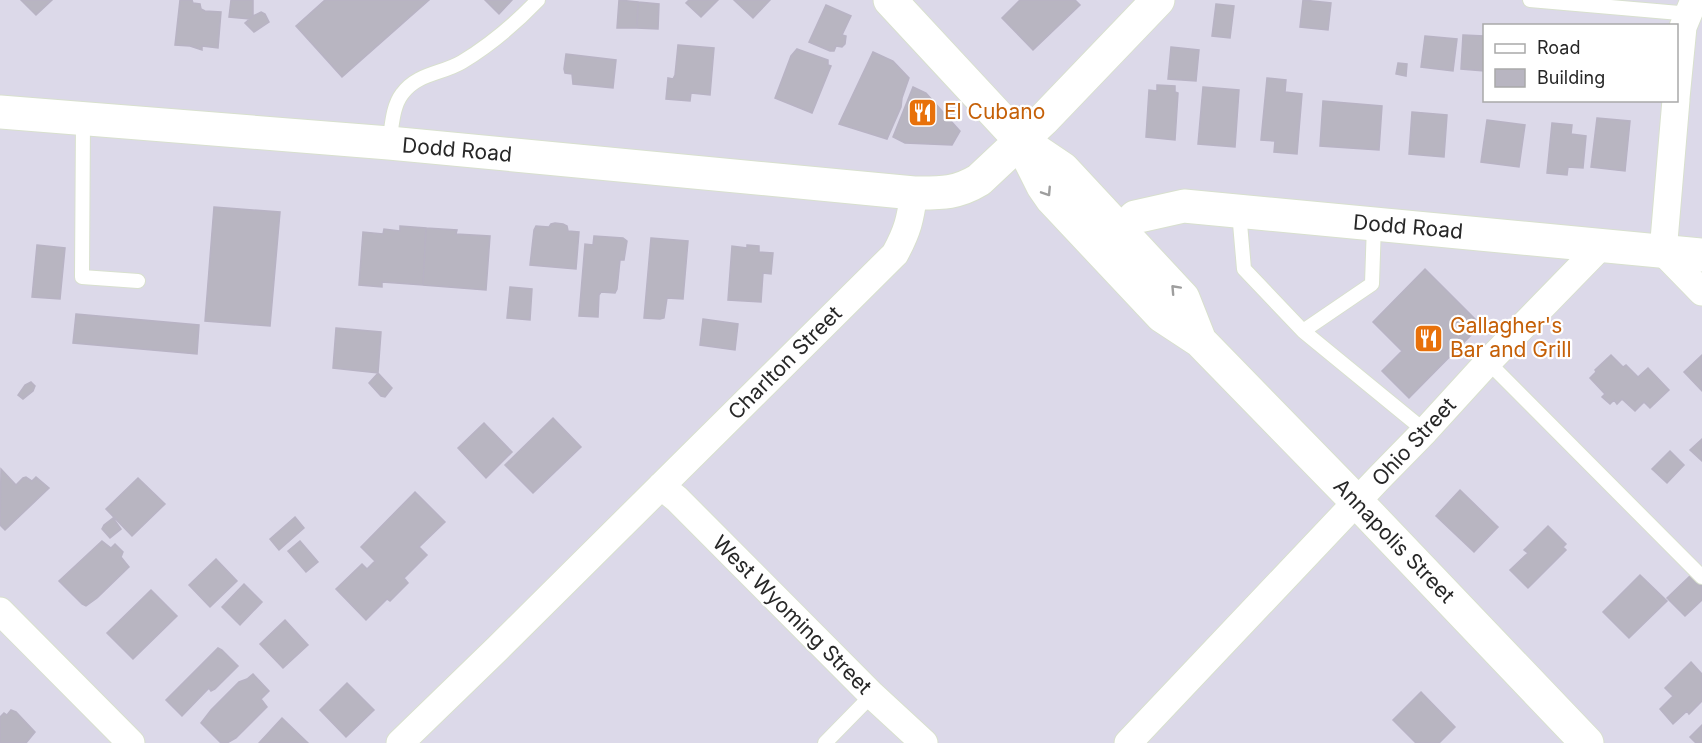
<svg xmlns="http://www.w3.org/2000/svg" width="1702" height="743" font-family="Inter,sans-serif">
	<rect width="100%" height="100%" fill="#dcd9e9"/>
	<path fill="#b8b5c1" stroke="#b8b3c4" stroke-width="1.5" d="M 21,0 L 52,0 L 36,15 Z
		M 180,0 L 192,0 L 193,3 L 200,4 L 201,9 L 205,11 L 221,12 L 218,48 L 202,46 L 202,50 L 190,46 L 175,45 Z
		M 231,0 L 253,0 L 253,16 L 250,19 L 229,17 Z
		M 325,0 L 429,0 L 342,77 L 296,26 Z
		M 485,0 L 512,0 L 499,14 Z
		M 619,0 L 638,2 L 637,28 L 617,28 Z
		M 689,0 L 718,0 L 701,17 L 686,3 Z
		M 734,0 L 770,0 L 753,18 Z
		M 1020,0 L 1075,0 L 1080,5 L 1033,50 L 1002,18 Z
		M 1303,0 L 1331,3 L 1328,30 L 1300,27 Z
		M 638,2 L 659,4 L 658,29 L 637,28 Z
		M 1216,4 L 1234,6 L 1230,38 L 1212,36 Z
		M 826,5 L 851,16 L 842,35 L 846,36 L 845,44 L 842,47 L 836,46 L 834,51 L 830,51 L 809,42 Z
		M 261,12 L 265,14 L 269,22 L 254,32 L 245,23 L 253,16 Z
		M 1463,35 L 1484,36 L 1484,71 L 1461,69 Z
		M 1425,36 L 1457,39 L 1453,71 L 1421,67 Z
		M 678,45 L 714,48 L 710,95 L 691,93 L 690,101 L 666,99 L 668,78 L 673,79 L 675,75 Z
		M 1171,47 L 1199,50 L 1196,81 L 1168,79 Z
		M 797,49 L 828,60 L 828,65 L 831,66 L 812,113 L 775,98 L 791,56 Z
		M 873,52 L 893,61 L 909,78 L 902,98 L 901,107 L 887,139 L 839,124 Z
		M 566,54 L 616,60 L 613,88 L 573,84 L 572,74 L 565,73 L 564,69 Z
		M 1398,63 L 1407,64 L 1406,76 L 1396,74 Z
		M 1267,78 L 1286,80 L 1285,92 L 1302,94 L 1297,154 L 1274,152 L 1275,141 L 1261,140 Z
		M 1157,85 L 1175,86 L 1175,92 L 1178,93 L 1175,140 L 1146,137 L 1149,90 L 1157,91 Z
		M 913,87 L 926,93 L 960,131 L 952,145 L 905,143 L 893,137 Z
		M 1203,87 L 1239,90 L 1235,147 L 1198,144 Z
		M 1323,101 L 1382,106 L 1379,150 L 1320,146 Z
		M 1412,112 L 1447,115 L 1444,157 L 1409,154 Z
		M 1597,118 L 1630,121 L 1625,171 L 1591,167 Z
		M 1487,120 L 1525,125 L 1519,167 L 1481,162 Z
		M 1552,123 L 1572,125 L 1571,134 L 1586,136 L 1583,168 L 1568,167 L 1567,175 L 1547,173 Z
		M 214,207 L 280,212 L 270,326 L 205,321 Z
		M 555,223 L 563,224 L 567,226 L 568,231 L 579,232 L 576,269 L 530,265 L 534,230 L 536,226 L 549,227 L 551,224 Z
		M 400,226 L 426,228 L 423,285 L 382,282 L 382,287 L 359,285 L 363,232 L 383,234 L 384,229 L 400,231 Z
		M 426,228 L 457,230 L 456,234 L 490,236 L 486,290 L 423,285 Z
		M 594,236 L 623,238 L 627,241 L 624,260 L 620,260 L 617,289 L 615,293 L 601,292 L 599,295 L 598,317 L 579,316 L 585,244 L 593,245 Z
		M 651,238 L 688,241 L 683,299 L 667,298 L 664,318 L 660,319 L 644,318 Z
		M 37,245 L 65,248 L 60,299 L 32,297 Z
		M 747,245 L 759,246 L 759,252 L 773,253 L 771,274 L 763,273 L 761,302 L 728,300 L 732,246 L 747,248 Z
		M 1425,269 L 1481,325 L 1409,398 L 1382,371 L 1402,351 L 1373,322 Z
		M 510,287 L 532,289 L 530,320 L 507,318 Z
		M 76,314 L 199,325 L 197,354 L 73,343 Z
		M 703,319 L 738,324 L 735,350 L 700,345 Z
		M 336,328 L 381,332 L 378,373 L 333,368 Z
		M 1611,355 L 1623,367 L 1626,365 L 1638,377 L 1648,368 L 1669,390 L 1650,408 L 1644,402 L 1635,411 L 1622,399 L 1617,404 L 1614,400 L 1610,404 L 1602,397 L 1605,394 L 1590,378 L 1596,372 L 1595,370 Z
		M 1702,355 L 1702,391 L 1684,372 Z
		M 378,373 L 392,388 L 385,397 L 381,396 L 369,383 Z
		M 31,382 L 35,386 L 33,391 L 23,399 L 18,395 L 25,385 Z
		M 553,418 L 581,447 L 533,493 L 505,465 Z
		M 484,423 L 512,452 L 486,478 L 458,448 Z
		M 1702,439 L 1702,461 L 1690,450 Z
		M 1670,451 L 1684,465 L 1667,483 L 1652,469 Z
		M 1,469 L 16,485 L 23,478 L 26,477 L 32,481 L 36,477 L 49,488 L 5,530 L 0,525 Z
		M 138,478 L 165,504 L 132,536 L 106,509 Z
		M 1460,490 L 1498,527 L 1474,552 L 1436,516 Z
		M 415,492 L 445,522 L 419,547 L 427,555 L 404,578 L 408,583 L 390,601 L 387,599 L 366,620 L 336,589 L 362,564 L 367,569 L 375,561 L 361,547 Z
		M 295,517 L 304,528 L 279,550 L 270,539 Z
		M 113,518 L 121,529 L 110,538 L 102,529 L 104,525 Z
		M 1548,526 L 1566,544 L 1563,547 L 1566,550 L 1528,588 L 1510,570 L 1528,553 L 1524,550 Z
		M 102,541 L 111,548 L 115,544 L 123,552 L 121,557 L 129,567 L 97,598 L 86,606 L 82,604 L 59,581 Z
		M 300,541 L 318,562 L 306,572 L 288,551 Z
		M 216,559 L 237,581 L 210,607 L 189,585 Z
		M 1640,575 L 1667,601 L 1629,638 L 1603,612 Z
		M 1691,575 L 1702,586 L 1702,600 L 1685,616 L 1667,598 Z
		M 244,584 L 262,602 L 240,625 L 222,607 Z
		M 151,590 L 177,616 L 133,659 L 107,633 Z
		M 285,620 L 308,645 L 283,668 L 260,644 Z
		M 218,648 L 222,650 L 238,666 L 215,689 L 211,691 L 209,688 L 182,716 L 166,700 Z
		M 1691,662 L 1702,674 L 1702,701 L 1689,714 L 1687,711 L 1673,724 L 1660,709 L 1673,696 L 1665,688 Z
		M 253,674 L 269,691 L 261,699 L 267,707 L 236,738 L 227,743 L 221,743 L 201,723 L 211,710 L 239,682 L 247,679 Z
		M 347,683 L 374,710 L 346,737 L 320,710 Z
		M 1421,692 L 1455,727 L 1439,743 L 1416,743 L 1393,720 Z
		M 11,710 L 16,712 L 35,732 L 26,743 L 0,743 L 0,717 L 4,713 L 7,715 Z
		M 282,718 L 308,743 L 259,743 Z
		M 1702,725 L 1702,743 L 1696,743 L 1690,737 Z"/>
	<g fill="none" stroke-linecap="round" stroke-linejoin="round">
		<defs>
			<path id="service" d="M 1530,0 L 1691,14
				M 83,119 L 82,277 L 138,281
				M 389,143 C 392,128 392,107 402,94 C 417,73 442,74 462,62 C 490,45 515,24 538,0
				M 1239,212 L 1244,269 L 1303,331 L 1425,431
				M 1303,331 L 1372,284 L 1374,224
				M 1488,362 L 1702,577
				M 825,743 L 872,695"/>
			<path id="minor" d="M 1676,98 L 1683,27 L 1694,0
				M 1676,100 L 1663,252 L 1702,292
				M 661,486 L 677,499 L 872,695 L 924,743
				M 0,611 L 131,743
				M 400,743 L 498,648 L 895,254 C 908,230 910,220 914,193
				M 1128,743 L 1379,478 L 1425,431 L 1488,362 L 1602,245"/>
			<path id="tertiary" d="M 890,0 L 1020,140 L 1063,169 L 1183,298 L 1200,341
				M 0,112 L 389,143 L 914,193 C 940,193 956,194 979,180 L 1043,120 L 1158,0
				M 1020,140 L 1043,186 L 1052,199 L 1162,316 L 1200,341 L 1357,502 L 1587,743
				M 1122,232 L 1135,217 L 1184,206 L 1702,255"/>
		</defs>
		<use href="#service" stroke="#d8e0ce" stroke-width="16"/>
		<use href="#minor" stroke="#d8e0ce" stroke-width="29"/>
		<use href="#tertiary" stroke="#d8e0ce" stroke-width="35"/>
		<use href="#service" stroke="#fff" stroke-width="14"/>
		<use href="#minor" stroke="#fff" stroke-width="27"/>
		<use href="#tertiary" stroke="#fff" stroke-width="33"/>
	</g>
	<defs><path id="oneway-chevron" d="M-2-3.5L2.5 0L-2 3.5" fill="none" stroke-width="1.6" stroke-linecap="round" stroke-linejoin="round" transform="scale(1.5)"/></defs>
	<g stroke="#9e9e9e">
		<use href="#oneway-chevron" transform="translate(1047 192) rotate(57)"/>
		<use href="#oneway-chevron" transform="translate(1175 289) rotate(-133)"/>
	</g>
	<defs>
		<symbol id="restaurant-square" viewBox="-11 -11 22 22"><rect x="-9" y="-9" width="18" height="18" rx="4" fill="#e8710a" stroke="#fff"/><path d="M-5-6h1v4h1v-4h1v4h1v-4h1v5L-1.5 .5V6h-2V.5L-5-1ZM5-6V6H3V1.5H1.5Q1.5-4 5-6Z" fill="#fff"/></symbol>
	</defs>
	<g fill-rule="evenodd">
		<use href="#restaurant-square" x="906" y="96" width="33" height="33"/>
		<use href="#restaurant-square" x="1412" y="322" width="33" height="33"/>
	</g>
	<g text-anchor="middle" stroke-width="4.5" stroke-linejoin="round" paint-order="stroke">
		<g font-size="21" fill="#c56008" stroke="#fff" text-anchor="start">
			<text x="944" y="119">El Cubano</text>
			<text x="1450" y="333">Gallagher's<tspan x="1450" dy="24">Bar and Grill</tspan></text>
		</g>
		<g font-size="21" fill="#272727" stroke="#fff">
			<text transform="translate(457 150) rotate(5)" y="7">Dodd Road</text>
			<text transform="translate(1408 227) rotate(5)" y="7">Dodd Road</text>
			<text transform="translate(785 363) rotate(-45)" y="7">Charlton Street</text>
			<text transform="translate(1414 442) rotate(-47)" y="7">Ohio Street</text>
			<text transform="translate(1394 541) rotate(46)" y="7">Annapolis Street</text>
			<text transform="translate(792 615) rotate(45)" y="7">West Wyoming Street</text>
		</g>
	</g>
	<rect x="1483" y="24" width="195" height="78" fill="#ffffff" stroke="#a9a9a9" stroke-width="1.5"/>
	<rect x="1495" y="44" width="30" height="9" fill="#ffffff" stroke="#a9a9a9" stroke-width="1.5"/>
	<text x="1537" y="54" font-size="18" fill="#272727">Road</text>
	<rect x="1495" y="69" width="30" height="18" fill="#b8b5c1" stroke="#a9a9a9" stroke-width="1.5"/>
	<text x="1537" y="84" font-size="18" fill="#272727">Building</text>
</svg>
